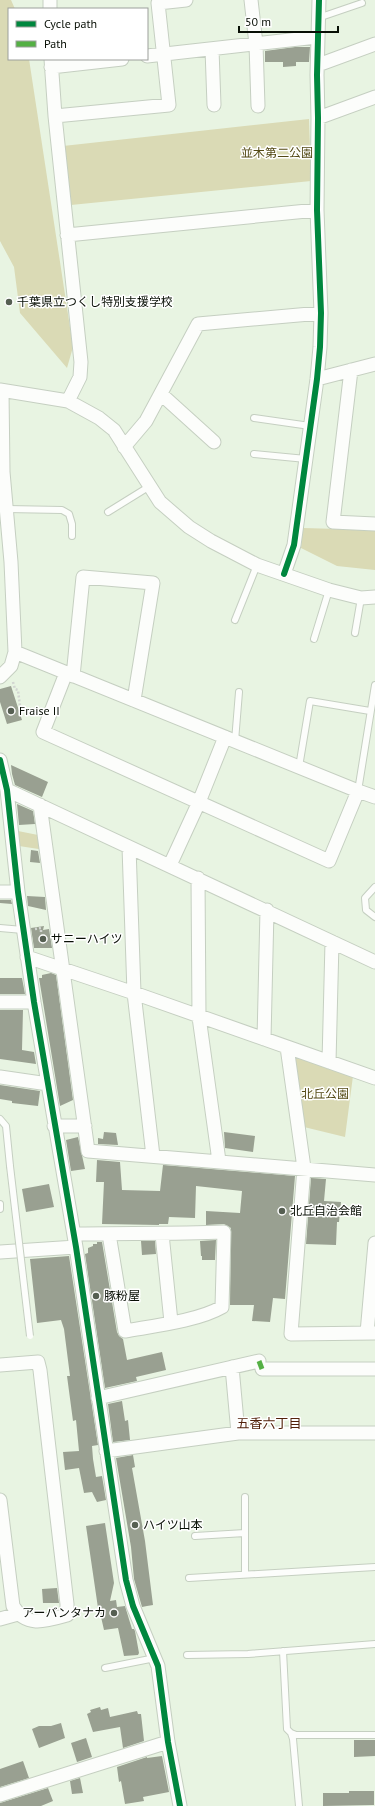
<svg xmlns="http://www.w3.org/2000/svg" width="375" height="1806" font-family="'PT Sans','Noto Sans JP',sans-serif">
	<rect width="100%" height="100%" fill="#e8f4e2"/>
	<path fill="#dadab5" d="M 0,0 L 11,0 L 15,9 L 9,9 L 9,59 L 29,59 L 73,347 L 67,368 L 20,313 L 14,267 L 0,241 Z
		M 309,119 L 311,181 L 71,205 L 63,146 Z
		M 303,528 L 375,530 L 375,570 L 337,566 L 301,548 Z
		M 18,831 L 43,836 L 45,850 L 19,846 Z
		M 294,1055 L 353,1076 L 345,1137 L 304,1127 Z"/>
	<path fill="#99a091" d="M 295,47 L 310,47 L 309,62 L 296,62 L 296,66 L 283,67 L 283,62 L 265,62 L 265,51 Z
		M 11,686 L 22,720 L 7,724 L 0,702 L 0,689 Z
		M 11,765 L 48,782 L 42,797 L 15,785 L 12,774 Z
		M 17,804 L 33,811 L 35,824 L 19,825 Z
		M 31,850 L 38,851 L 40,863 L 30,862 Z
		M 27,896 L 45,897 L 46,910 L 28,906 Z
		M 0,900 L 11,900 L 12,904 L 0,903 Z
		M 44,926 L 43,930 L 49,929 L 52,948 L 34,948 L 31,928 Z
		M 51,973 L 56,975 L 73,1100 L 60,1106 L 39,978 L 42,978 L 42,975 Z
		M 0,978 L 22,978 L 25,994 L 0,994 Z
		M 0,1010 L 23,1010 L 22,1050 L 34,1052 L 36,1064 L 0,1059 Z
		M 0,1085 L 40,1091 L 38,1106 L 12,1103 L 12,1101 L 0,1099 Z
		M 104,1132 L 116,1133 L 118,1145 L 98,1144 L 98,1138 L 103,1139 Z
		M 224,1132 L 255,1136 L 253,1152 L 225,1148 Z
		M 78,1137 L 85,1169 L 71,1171 L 66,1140 Z
		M 97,1160 L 120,1162 L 122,1190 L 160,1191 L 163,1165 L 295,1176 L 285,1299 L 273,1298 L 270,1322 L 252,1321 L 254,1305 L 230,1305 L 231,1228 L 224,1224 L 206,1225 L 206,1211 L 240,1213 L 242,1191 L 196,1186 L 195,1218 L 169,1217 L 168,1224 L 159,1224 L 159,1225 L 102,1224 L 104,1182 L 96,1182 Z
		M 311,1178 L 326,1179 L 324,1201 L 341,1202 L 339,1222 L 337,1222 L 336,1245 L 306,1244 Z
		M 49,1184 L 54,1207 L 26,1212 L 22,1189 Z
		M 216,1240 L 215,1260 L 202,1260 L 202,1256 L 201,1256 L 200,1241 Z
		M 141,1241 L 155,1241 L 156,1254 L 142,1255 Z
		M 97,1242 L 102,1242 L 117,1332 L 119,1336 L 123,1339 L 127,1360 L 162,1352 L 166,1370 L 136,1377 L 137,1381 L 105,1388 L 85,1254 L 88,1253 L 88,1248 L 93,1246 L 93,1244 L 97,1244 Z
		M 69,1256 L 98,1445 L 92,1446 L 93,1459 L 96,1477 L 102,1476 L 106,1500 L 97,1502 L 92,1492 L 84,1493 L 79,1468 L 65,1470 L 63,1452 L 79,1451 L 76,1420 L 73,1421 L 67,1376 L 70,1376 L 64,1329 L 61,1320 L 37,1323 L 30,1259 Z
		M 122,1401 L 125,1421 L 128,1420 L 130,1440 L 113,1442 L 108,1404 Z
		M 133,1455 L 135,1467 L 132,1468 L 145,1541 L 153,1605 L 147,1606 L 142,1607 L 134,1579 L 131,1547 L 116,1458 Z
		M 105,1523 L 114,1583 L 110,1601 L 116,1600 L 117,1607 L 125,1606 L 132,1629 L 134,1629 L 135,1631 L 139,1653 L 138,1655 L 124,1656 L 118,1628 L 104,1630 L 99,1608 L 98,1608 L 86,1526 Z
		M 57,1588 L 59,1603 L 43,1603 L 42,1589 Z
		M 100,1707 L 101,1710 L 108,1708 L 110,1717 L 137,1711 L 138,1714 L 141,1714 L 144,1741 L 123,1748 L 120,1727 L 93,1732 L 87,1714 L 91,1712 L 90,1710 Z
		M 61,1723 L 65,1738 L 39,1748 L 32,1729 L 39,1726 L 51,1726 Z
		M 86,1738 L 92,1757 L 77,1762 L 71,1743 Z
		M 354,1740 L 375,1740 L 375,1756 L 354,1757 Z
		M 162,1756 L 169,1792 L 143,1797 L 144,1801 L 125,1804 L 121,1781 L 119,1782 L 117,1767 L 147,1757 L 147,1758 Z
		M 23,1761 L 29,1778 L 0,1787 L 0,1769 Z
		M 80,1778 L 83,1793 L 72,1794 L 70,1781 Z
		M 48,1788 L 53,1801 L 41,1806 L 0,1806 L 0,1803 Z
		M 349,1791 L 374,1791 L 374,1805 L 323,1806 L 323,1793 L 349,1793 Z"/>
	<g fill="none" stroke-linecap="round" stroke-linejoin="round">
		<defs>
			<path id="lane" d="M 318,18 L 362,3
				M 254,418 L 310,426
				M 254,454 L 306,459
				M 7,509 L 62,510 L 69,514 L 72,524 L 72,536
				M 108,512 L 150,486
				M 235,620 L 257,565
				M 355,633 L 361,598
				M 314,639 L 329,590
				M 235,741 L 239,692
				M 299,767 L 310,701 L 370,711
				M 358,791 L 375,685
				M 375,887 L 365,898 L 366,910 L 375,917
				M 0,928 L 23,930
				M 0,1119 L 6,1126 L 10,1166
				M 0,1204 L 0,1209
				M 195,1536 L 245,1533
				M 245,1574 L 245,1497
				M 189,1578 L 375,1567
				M 283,1651 L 287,1729 L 291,1733 L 293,1739 L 299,1806
				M 187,1655 L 248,1654 L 375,1644
				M 105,1668 L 155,1658
				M 291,1733 L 296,1735 L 375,1735"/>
			<path id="street" d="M 50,0 L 50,9
				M 251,0 L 256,44 L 258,106
				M 212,49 L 214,105
				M 147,56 L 317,37
				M 51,59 L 55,116 L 81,362 L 80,377 L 68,401
				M 318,65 L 375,44
				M 51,67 L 122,59
				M 55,116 L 169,105 L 158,3 L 186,0
				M 318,118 L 375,97
				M 67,235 L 317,210
				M 351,370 L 333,522 L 375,524
				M 317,379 L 375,364
				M 0,390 L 68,401 L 99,418 L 114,430 L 160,502 L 189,527 L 211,541 L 257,565 L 329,590 L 361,598 L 375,597
				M 161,394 L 214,442
				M 124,447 L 146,421 L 198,324 L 321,313
				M 284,574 L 294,545 L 317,379 L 320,347 L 321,313 L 317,210 L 318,118 L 317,75 L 319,0
				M 15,652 L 358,791 L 375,797
				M 66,673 L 43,732 L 329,861 L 358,791
				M 73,676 L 83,577 L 153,583 L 134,700
				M 0,677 L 11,666 L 15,652 L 11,562 L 3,472 L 2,391
				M 0,760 L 7,790 L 18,892 L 34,1002 L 76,1247 L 126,1580 L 133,1606 L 158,1666 L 168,1742 L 180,1806
				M 7,790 L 375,962
				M 40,805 L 88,1151 L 375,1175
				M 129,847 L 134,993 L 153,1156
				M 170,865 L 199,802 L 225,737
				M 198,878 L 199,1017 L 219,1161
				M 0,892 L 18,892
				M 27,957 L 134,993 L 375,1078
				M 0,1002 L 34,1002
				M 264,1039 L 267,910
				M 287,1047 L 304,1168 L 291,1334 L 375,1333
				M 329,1062 L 332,942
				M 0,1077 L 48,1084
				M 54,1126 L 85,1126
				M 74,1234 C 124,1233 174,1234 224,1232 L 222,1307 C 198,1321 153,1326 125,1331 L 109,1234
				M 162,1234 L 171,1322
				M 0,1252 L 76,1247
				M 367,1333 L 375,1243
				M 0,1365 L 38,1362 L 40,1370 L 67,1604 L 67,1615 C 46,1621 26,1628 13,1606 L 0,1500
				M 232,1367 L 238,1433
				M 262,1369 L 375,1369
				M 98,1398 L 259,1361
				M 106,1451 L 238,1433 L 375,1433
				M 0,1619 L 18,1614
				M 0,1795 L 168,1742"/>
		</defs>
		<use href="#lane" stroke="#c5cfc1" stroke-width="8"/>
		<use href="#street" stroke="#c5cfc1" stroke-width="15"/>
		<path stroke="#d2d5d1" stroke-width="2.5" stroke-dasharray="2 2" stroke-linecap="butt" d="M 13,682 L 15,689 L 18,690 L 21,715
			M 35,929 L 41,928 L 41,932"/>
		<use href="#lane" stroke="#fcfdfb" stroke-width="6"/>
		<use href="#street" stroke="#fcfdfb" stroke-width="13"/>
		<defs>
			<path id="lane-bridge" d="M 10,1166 L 30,1336"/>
		</defs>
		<use href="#lane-bridge" stroke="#c5cfc1" stroke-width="8" stroke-linecap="butt"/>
		<use href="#lane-bridge" stroke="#fcfdfb" stroke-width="6"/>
		<path stroke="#54b044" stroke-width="5" stroke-dasharray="10 5" stroke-linecap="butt" d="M 259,1361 L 262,1369"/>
		<defs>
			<path id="cycleway" d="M 284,574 L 294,545 L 317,379 L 320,347 L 321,313 L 317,210 L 318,118 L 317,75 L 319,0
				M 0,760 L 7,790 L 18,892 L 34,1002 L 76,1247 L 126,1580 L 133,1606 L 158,1666 L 168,1742 L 180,1806"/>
		</defs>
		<use href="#cycleway" stroke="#fff" stroke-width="8"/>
		<use href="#cycleway" stroke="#00873e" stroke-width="6"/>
	</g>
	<g fill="#565f52" stroke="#fff" stroke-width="1.5">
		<circle cx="9" cy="302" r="4"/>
		<circle cx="11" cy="711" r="4"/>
		<circle cx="43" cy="939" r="4"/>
		<circle cx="282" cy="1211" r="4"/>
		<circle cx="96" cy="1296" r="4"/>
		<circle cx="135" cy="1525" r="4"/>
		<circle cx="114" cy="1613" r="4"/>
	</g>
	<g text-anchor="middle" stroke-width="3" stroke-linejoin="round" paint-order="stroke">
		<g font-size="12" fill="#534914" stroke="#fff">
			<text x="277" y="157">並木第二公園</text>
			<text x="325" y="1098">北丘公園</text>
		</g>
		<g font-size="12" fill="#080f05" stroke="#fff" text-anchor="start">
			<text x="17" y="306">千葉県立つくし特別支援学校</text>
			<text x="19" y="715">Fraise II</text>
			<text x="51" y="943">サニーハイツ</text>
			<text x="290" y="1215">北丘自治会館</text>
			<text x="104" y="1300">豚粉屋</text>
			<text x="143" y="1529">ハイツ山本</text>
			<text x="106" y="1617" text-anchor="end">アーバンタナカ</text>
		</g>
		<g font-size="13" fill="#52210a" stroke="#fff">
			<text x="269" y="1428">五香六丁目</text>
		</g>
	</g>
	<rect x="8" y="8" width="140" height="52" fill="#ffffff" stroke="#9c9f9b"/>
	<rect x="16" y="21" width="20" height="6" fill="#00873e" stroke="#9c9f9b"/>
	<text x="44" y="28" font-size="12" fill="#080f05">Cycle path</text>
	<rect x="16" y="41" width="20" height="6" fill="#54b044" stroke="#9c9f9b"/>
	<text x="44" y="48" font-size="12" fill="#080f05">Path</text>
	<path d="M239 26v6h99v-6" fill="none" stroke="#080f05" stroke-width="2"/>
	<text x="245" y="26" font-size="12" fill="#080f05" stroke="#ffffff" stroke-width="3" paint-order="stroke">50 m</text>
</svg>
